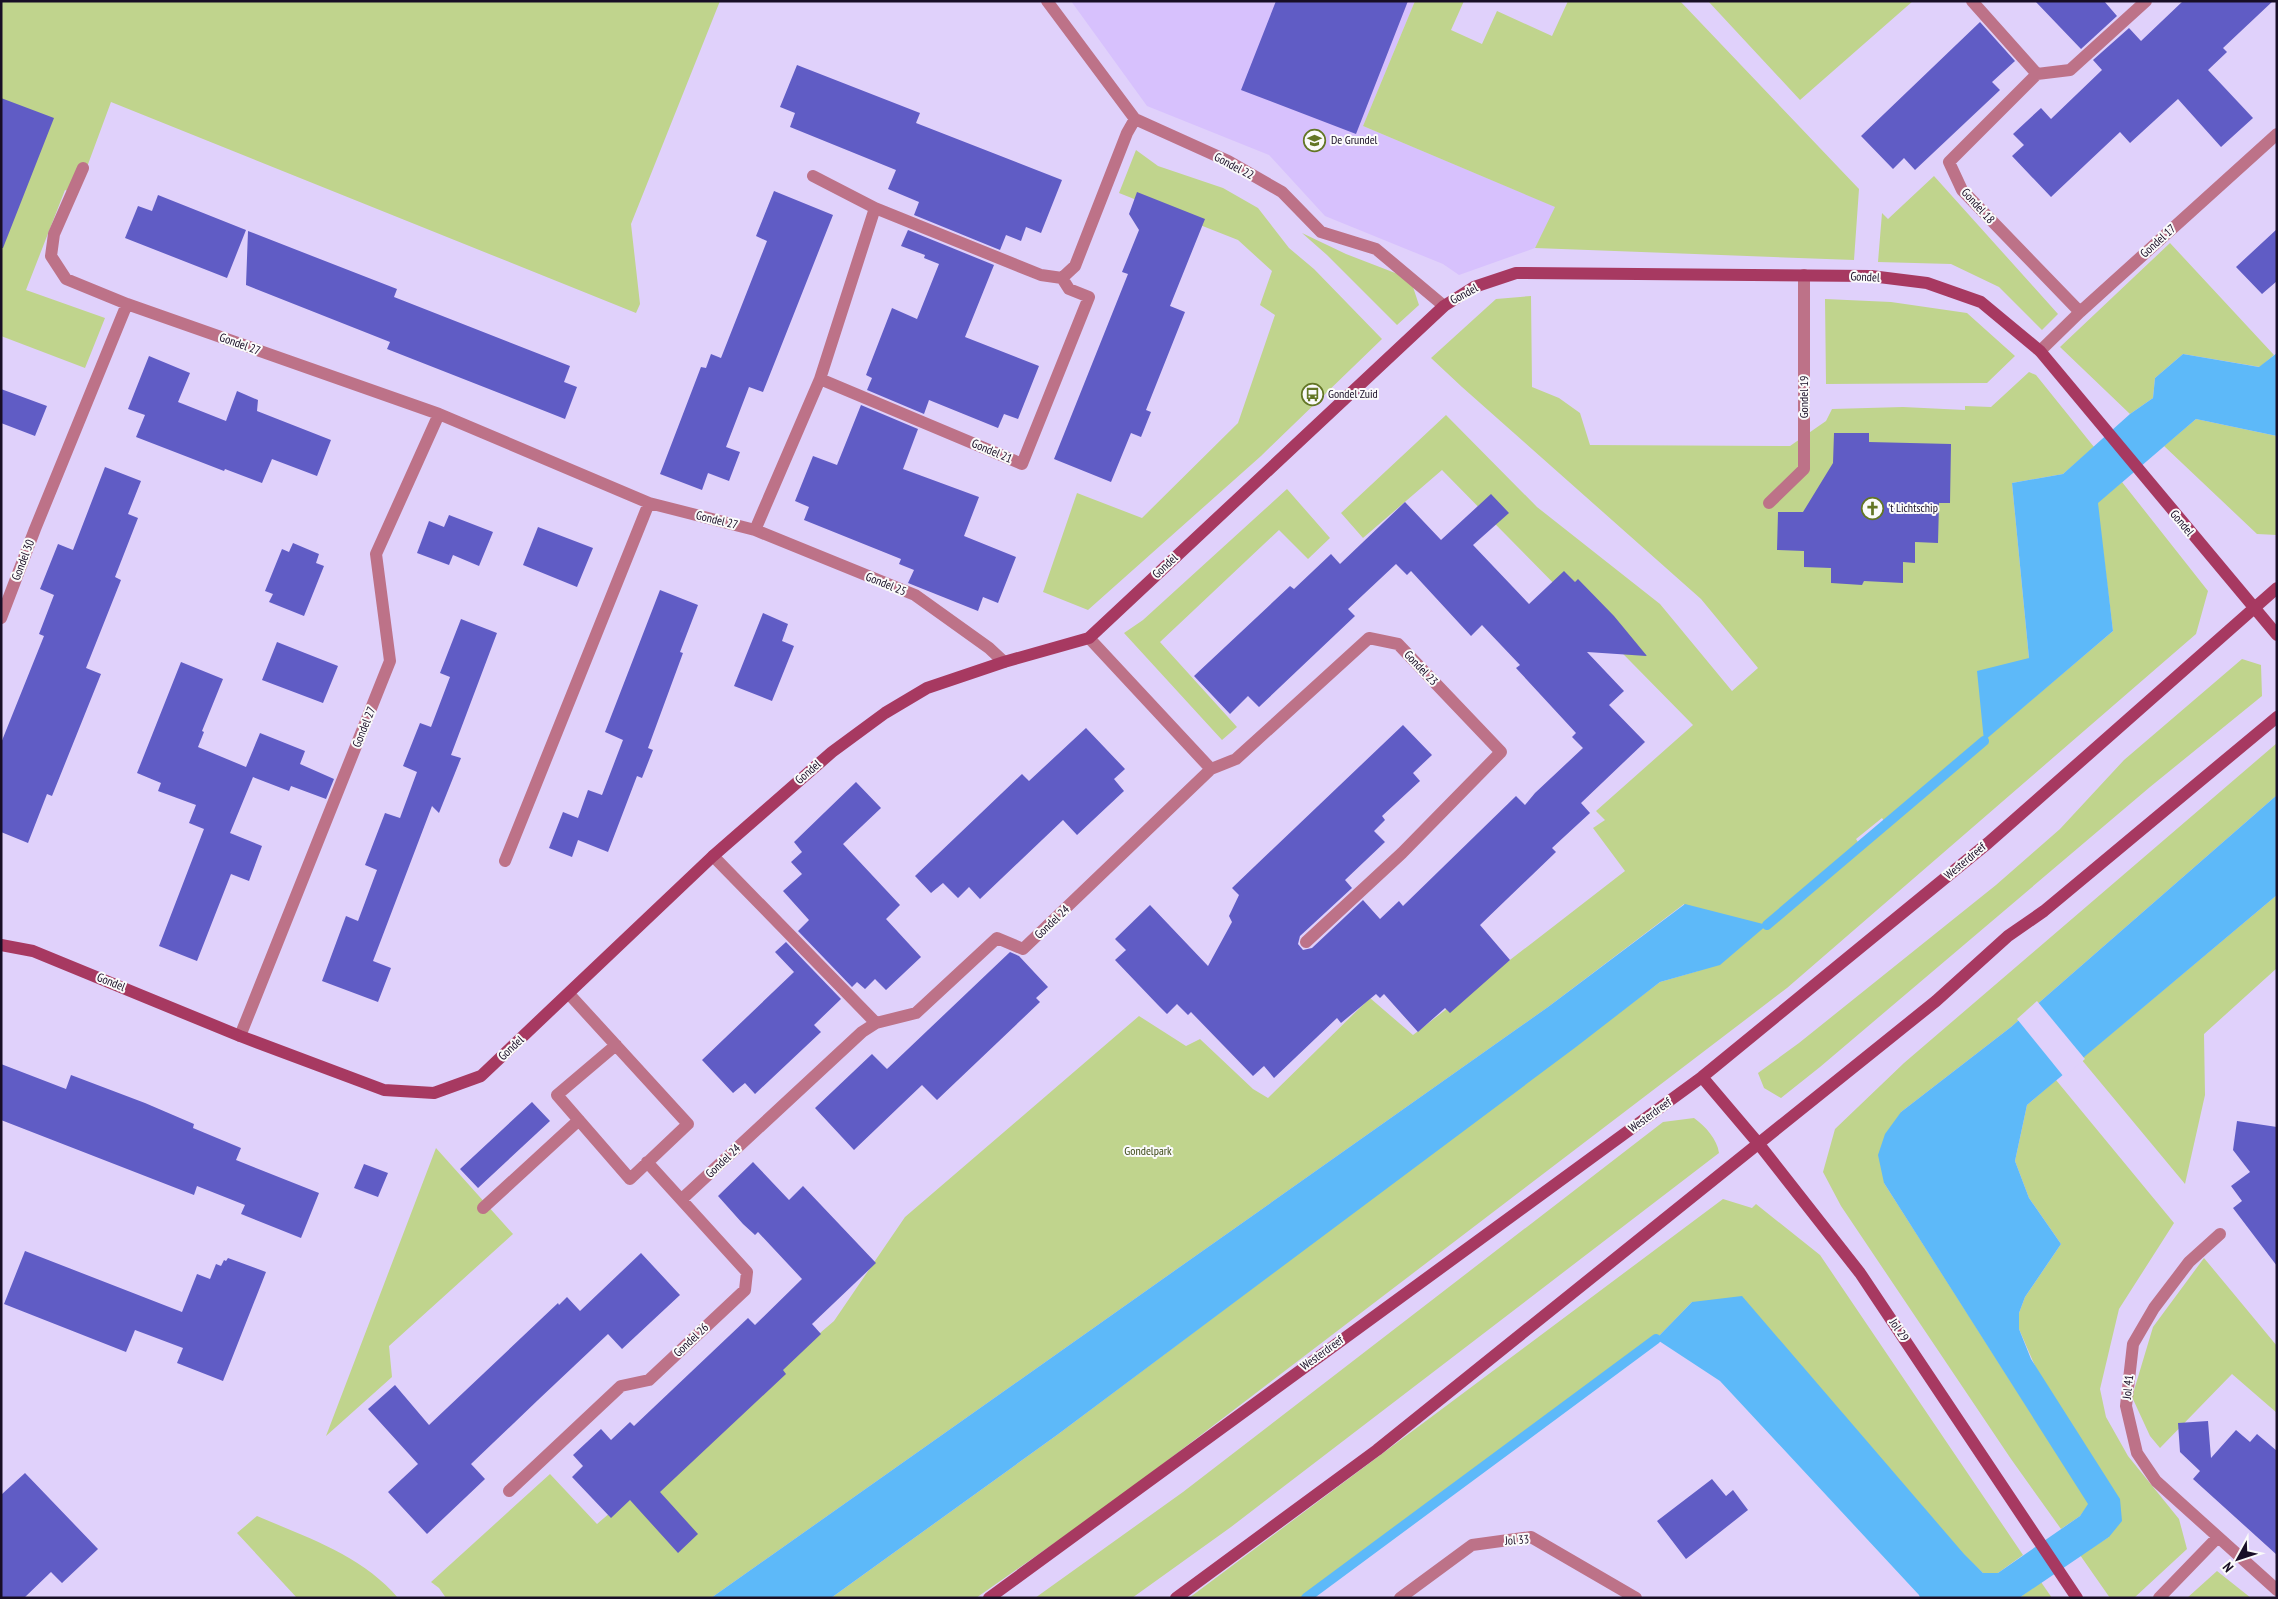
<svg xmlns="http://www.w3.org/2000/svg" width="2278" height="1599" font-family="'PT Sans Narrow',sans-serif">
	<rect width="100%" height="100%" fill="#e0d1fb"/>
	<path fill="#d7c1fd" d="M 1071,1 L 1415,1 L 1363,126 L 1556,207 L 1535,248 L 1459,275 L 1443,264 L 1325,216 L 1269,155 L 1147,106 Z"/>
	<path fill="#c0d48d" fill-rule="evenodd" d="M 1,1 L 720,1 L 631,224 L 640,304 L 636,313 L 111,102 L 77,194 L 65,190 L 26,290 L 105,318 L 85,368 L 1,336 Z
		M 1415,1 L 1464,1 L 1451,30 L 1482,44 L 1497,11 L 1552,36 L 1568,1 L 1680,1 L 1859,189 L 1854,260 L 1535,248 L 1555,207 L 1363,126 Z
		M 1708,1 L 1913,1 L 1800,100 Z
		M 1136,150 L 1158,166 L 1223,188 L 1258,208 L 1289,248 L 1314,269 L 1382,339 L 1261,456 L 1088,610 L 1043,592 L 1077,493 L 1142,518 L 1238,423 L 1275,315 L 1260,305 L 1272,271 L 1238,240 L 1119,193 Z
		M 1934,176 L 2058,314 L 2042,330 L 1999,287 L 1951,264 L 1878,262 L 1882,213 L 1888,219 Z
		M 1302,233 L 1346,254 L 1403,276 L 1412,284 L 1419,305 L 1397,325 L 1327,255 Z
		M 2170,243 L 2274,355 L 2260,367 L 2183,354 L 2155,378 L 2153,398 L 2130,414 L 2060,347 Z
		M 1531,296 L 1532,387 L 1559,398 L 1580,413 L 1590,445 L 1790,446 L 1826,421 L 1832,409 L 1903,407 L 1965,410 L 1965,406 L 1991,407 L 2029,372 L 2036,375 L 2094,447 L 2063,474 L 2012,483 L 2029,658 L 1984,740 L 2113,631 L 2097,503 L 2122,482 L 2208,591 L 2196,634 L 1787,988 L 1113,1502 L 976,1598 L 831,1598 L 1057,1435 L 1660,982 L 1698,971 L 1684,904 L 1548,1007 L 711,1598 L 446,1598 L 439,1588 L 431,1582 L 550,1474 L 597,1524 L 834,1321 L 905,1217 L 1139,1016 L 1186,1046 L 1200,1039 L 1253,1089 L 1268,1098 L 1370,998 L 1413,1035 L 1625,871 L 1593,828 L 1605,820 L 1596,811 L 1693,725 L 1442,470 L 1363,538 L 1341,513 L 1446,415 L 1537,507 L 1660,604 L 1732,691 L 1758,668 L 1701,599 L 1462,387 L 1431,358 L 1496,299 ZM 1882,818 L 1886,824 L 1860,845 L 1856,839 Z
		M 1825,299 L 1891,302 L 1967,313 L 2015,356 L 1987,383 L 1826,384 Z
		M 2196,419 L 2277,436 L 2277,535 L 2257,534 L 2164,446 Z
		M 1287,489 L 1330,538 L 1308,559 L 1279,530 L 1160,642 L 1237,727 L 1222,740 L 1124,633 L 1143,620 Z
		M 2242,659 L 2261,665 L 2262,696 L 2150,787 L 1820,1067 L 1781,1098 L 1764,1088 L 1758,1073 L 1799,1043 L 1996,885 L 2060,829 L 2124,760 Z
		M 2277,743 L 2277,795 L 2011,1027 L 1901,1112 L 1884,1183 L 2089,1504 L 2080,1516 L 2061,1529 L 2011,1459 L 1841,1206 L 1823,1172 L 1835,1129 L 1904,1063 Z
		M 2277,895 L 2277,968 L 2204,1034 L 2205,1095 L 2185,1184 L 2081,1059 Z
		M 2056,1080 L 2174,1223 L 2119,1309 L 2100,1389 L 2106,1417 L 2128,1456 L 2179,1519 L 2187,1549 L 2134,1598 L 2110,1598 L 2080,1555 L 2109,1537 L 2019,1329 L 2019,1313 L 2025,1297 L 2061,1244 L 2029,1198 L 2015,1161 L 2027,1105 Z
		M 1694,1118 C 1706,1127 1717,1139 1719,1153 L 1231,1527 L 1132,1598 L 1035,1598 L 1183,1492 L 1663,1122 Z
		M 436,1148 L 513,1234 L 389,1346 L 392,1377 L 326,1436 Z
		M 1723,1199 L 1752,1208 L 1756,1204 L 1820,1255 L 2023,1555 L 1998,1573 L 1983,1573 L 1692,1302 L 1656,1339 L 1306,1598 L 1189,1598 Z
		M 2204,1258 L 2277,1346 L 2277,1413 L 2232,1374 L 2160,1448 L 2150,1436 L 2132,1397 L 2153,1327 Z
		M 257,1516 C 306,1537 363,1556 398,1598 L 297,1598 L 237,1533 Z
		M 2217,1571 L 2251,1598 L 2187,1598 Z
		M 2041,1582 L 2052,1598 L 2019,1598 Z"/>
	<path fill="#5db9f9" d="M 2277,353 L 2277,436 L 2196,419 L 2098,503 L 2113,631 L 1984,741 L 1977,671 L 2029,658 L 2012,483 L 2063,474 L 2130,414 L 2153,398 L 2155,378 L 2183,354 L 2259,367 Z
		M 2277,795 L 2277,895 L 2027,1105 L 2015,1161 L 2029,1198 L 2061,1244 L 2025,1297 L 2019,1313 L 2019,1329 L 2031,1359 L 2120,1499 L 2122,1521 L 2109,1537 L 2019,1598 L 1920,1598 L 1919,1595 L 1720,1381 L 1656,1339 L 1692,1302 L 1742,1296 L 1964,1554 L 1983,1573 L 1998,1573 L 2080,1516 L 2088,1504 L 1884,1183 L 1878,1155 L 1885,1134 L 1901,1112 L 2011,1027 Z
		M 1685,904 L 1767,925 L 1720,965 L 1660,982 L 1576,1047 L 1057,1435 L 831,1598 L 711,1598 L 1548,1007 Z"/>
	<path fill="#e0d1fb" d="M 2037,1001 L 2085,1059 L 2064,1077 L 2017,1019 Z"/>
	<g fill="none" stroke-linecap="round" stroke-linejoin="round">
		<path stroke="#5db9f9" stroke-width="10" d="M 1767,925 L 1984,741
			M 1306,1598 L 1656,1339"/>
	</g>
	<path fill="#605cc5" d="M 1276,1 L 1408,1 L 1356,134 L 1241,90 Z
		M 2035,1 L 2104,1 L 2117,16 L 2081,49 Z
		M 2183,1 L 2273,1 L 2223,48 L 2227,52 L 2208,70 L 2253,118 L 2221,147 L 2178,99 L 2130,143 L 2120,132 L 2051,197 L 2012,156 L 2024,145 L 2013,134 L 2041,108 L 2051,119 L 2102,70 L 2093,60 L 2129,28 L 2141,41 Z
		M 1980,22 L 2015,61 L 1992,82 L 2000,90 L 1915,170 L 1904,158 L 1893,169 L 1861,136 Z
		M 797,65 L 920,113 L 916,123 L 1062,180 L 1041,233 L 1026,227 L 1021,241 L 1006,235 L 1000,250 L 914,215 L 919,202 L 888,189 L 896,170 L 790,127 L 795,113 L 780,107 Z
		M 1,98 L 54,118 L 3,248 L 1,248 Z
		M 774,191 L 833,215 L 763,392 L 749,387 L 726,447 L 740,452 L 729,481 L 708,473 L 702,490 L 660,474 L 701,367 L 706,368 L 711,354 L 721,358 L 767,241 L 756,236 Z
		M 1137,192 L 1205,219 L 1170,306 L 1185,312 L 1146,410 L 1151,412 L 1141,437 L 1131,433 L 1111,482 L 1054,459 L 1128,274 L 1122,272 L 1139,230 L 1129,214 Z
		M 158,195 L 246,230 L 227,278 L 125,238 L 138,206 L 152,211 Z
		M 2277,229 L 2277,281 L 2262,294 L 2236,267 Z
		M 908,230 L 994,265 L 965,337 L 1039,366 L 1018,419 L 1004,414 L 998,428 L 929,400 L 924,414 L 867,390 L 872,378 L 866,375 L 892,308 L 917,319 L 939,264 L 924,258 L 925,255 L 901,246 Z
		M 248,231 L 397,289 L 394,297 L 570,366 L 564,382 L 577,387 L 565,419 L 387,349 L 390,342 L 246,285 Z
		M 149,356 L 190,373 L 178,402 L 226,421 L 237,391 L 258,400 L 257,411 L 331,440 L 317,476 L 272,459 L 262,483 L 225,469 L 224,471 L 136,437 L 145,415 L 128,409 Z
		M 1,389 L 47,406 L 35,436 L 1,423 Z
		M 861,405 L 918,429 L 903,469 L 979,497 L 964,536 L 1016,557 L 998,603 L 983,597 L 978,611 L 908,583 L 914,570 L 899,564 L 901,559 L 804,520 L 809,507 L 795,501 L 813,456 L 837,465 Z
		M 1834,433 L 1869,433 L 1869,442 L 1951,444 L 1950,503 L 1939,503 L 1938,543 L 1915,542 L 1915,563 L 1903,562 L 1903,583 L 1864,581 L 1862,585 L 1831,583 L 1831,568 L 1804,567 L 1804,551 L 1777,550 L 1778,512 L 1803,512 L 1833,463 Z
		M 105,467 L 141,481 L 128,514 L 138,518 L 115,577 L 121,580 L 86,668 L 101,674 L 52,796 L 47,794 L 28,843 L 1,832 L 1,743 L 44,636 L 39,634 L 54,595 L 40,589 L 58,544 L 73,550 Z
		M 1491,494 L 1509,513 L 1473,545 L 1529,604 L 1564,571 L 1575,582 L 1578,579 L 1614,616 L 1647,656 L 1587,652 L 1624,691 L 1609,705 L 1645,742 L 1581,803 L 1590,813 L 1552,848 L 1556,852 L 1480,925 L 1510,960 L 1450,1013 L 1445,1008 L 1418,1032 L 1384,994 L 1380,998 L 1376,994 L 1341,1023 L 1337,1018 L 1274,1078 L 1264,1066 L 1253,1076 L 1191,1012 L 1188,1015 L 1177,1004 L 1167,1014 L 1158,1005 L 1115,960 L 1126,950 L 1115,939 L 1150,905 L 1208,966 L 1232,922 L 1229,916 L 1239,895 L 1232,888 L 1403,725 L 1432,755 L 1413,773 L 1420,781 L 1382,816 L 1385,820 L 1374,831 L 1385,842 L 1345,880 L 1352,888 L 1300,936 L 1298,944 L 1303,950 L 1312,948 L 1363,900 L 1380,919 L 1399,901 L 1403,906 L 1516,796 L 1525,805 L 1535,793 L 1583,748 L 1572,737 L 1576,733 L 1516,668 L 1520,665 L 1482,625 L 1471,636 L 1411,571 L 1407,575 L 1396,564 L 1348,609 L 1355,616 L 1259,707 L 1248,696 L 1230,714 L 1194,676 L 1290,586 L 1294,589 L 1331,554 L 1340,564 L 1405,502 L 1441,540 Z
		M 449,515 L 493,532 L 479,566 L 453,555 L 449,565 L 417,553 L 429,521 L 444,527 Z
		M 538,527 L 593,548 L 577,587 L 523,565 Z
		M 293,543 L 319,554 L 316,563 L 324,566 L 304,616 L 269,602 L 273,594 L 265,591 L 282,549 L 289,552 Z
		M 660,590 L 698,605 L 680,652 L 683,653 L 648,748 L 653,750 L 642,778 L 637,776 L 608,852 L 578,840 L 572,857 L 549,848 L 563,812 L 578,818 L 588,790 L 602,795 L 623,740 L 605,732 Z
		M 763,613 L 788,624 L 782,641 L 794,646 L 772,701 L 734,686 Z
		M 461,619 L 497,633 L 451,755 L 461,758 L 439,813 L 432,806 L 373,961 L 391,968 L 378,1002 L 322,981 L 346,916 L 358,921 L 377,870 L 365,865 L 385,813 L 400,818 L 417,772 L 403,766 L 420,723 L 431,727 L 450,677 L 440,673 Z
		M 277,642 L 338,666 L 323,703 L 262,680 Z
		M 181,662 L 223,679 L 202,731 L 204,732 L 198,747 L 246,767 L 260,733 L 305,751 L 300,764 L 334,779 L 326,799 L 291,786 L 289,791 L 253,777 L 230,833 L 262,846 L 249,881 L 231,874 L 197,961 L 159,946 L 204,829 L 189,823 L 196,805 L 158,791 L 161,783 L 137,773 Z
		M 1086,728 L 1125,769 L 1114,779 L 1124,791 L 1077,835 L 1063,820 L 980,899 L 969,887 L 958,898 L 943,883 L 931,893 L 915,876 L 1022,774 L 1029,781 Z
		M 856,782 L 881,808 L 843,844 L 900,905 L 886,919 L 921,957 L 886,990 L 875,979 L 865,989 L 857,982 L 852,987 L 798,931 L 809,920 L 783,891 L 802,874 L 791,862 L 802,852 L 794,842 Z
		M 786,942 L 841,999 L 814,1025 L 821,1032 L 755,1094 L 745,1083 L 733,1093 L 702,1060 L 794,972 L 775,952 Z
		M 1010,952 L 1019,956 L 1048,987 L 1036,998 L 1040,1002 L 937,1100 L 922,1085 L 854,1150 L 815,1108 L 872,1054 L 887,1069 Z
		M 1,1064 L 66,1089 L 71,1075 L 145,1103 L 194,1124 L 193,1128 L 241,1148 L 236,1160 L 319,1193 L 301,1238 L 241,1214 L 245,1205 L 197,1186 L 194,1195 L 1,1120 Z
		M 532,1102 L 550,1121 L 478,1188 L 460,1169 Z
		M 2237,1121 L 2277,1127 L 2277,1266 L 2233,1208 L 2242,1201 L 2231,1186 L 2250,1172 L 2233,1150 Z
		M 753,1162 L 789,1200 L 803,1186 L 876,1263 L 812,1324 L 821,1334 L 783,1370 L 786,1374 L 660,1492 L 698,1534 L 678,1553 L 630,1500 L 611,1518 L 572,1477 L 583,1466 L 573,1455 L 601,1429 L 611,1440 L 630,1422 L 634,1426 L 748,1318 L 755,1325 L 802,1279 L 758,1232 L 755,1235 L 743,1224 L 718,1196 Z
		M 364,1164 L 388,1173 L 378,1197 L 354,1188 Z
		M 25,1251 L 182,1312 L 197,1274 L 210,1279 L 216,1264 L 221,1266 L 224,1260 L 226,1261 L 228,1258 L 266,1272 L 223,1381 L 177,1363 L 183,1348 L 135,1330 L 126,1352 L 4,1304 Z
		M 641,1253 L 680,1295 L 622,1349 L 608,1334 L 538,1400 L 471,1464 L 485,1479 L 427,1534 L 388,1492 L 418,1464 L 368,1409 L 395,1385 L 429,1425 L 558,1303 L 559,1305 L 567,1297 L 580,1311 Z
		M 2208,1421 L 2211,1458 L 2236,1430 L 2250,1442 L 2257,1434 L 2277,1451 L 2277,1555 L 2193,1479 L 2200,1471 L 2180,1452 L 2178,1423 Z
		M 25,1473 L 98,1549 L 62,1583 L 51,1572 L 24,1598 L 1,1598 L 1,1495 Z
		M 1712,1479 L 1726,1496 L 1733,1490 L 1748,1510 L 1686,1559 L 1657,1521 Z"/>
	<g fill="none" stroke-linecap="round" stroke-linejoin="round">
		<path stroke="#bd7288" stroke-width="12" d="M 1047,1 L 1135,119 L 1228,161 L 1282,192 L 1321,232 L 1376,249 L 1444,306
			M 1972,1 L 2037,74
			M 83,168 L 54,234 L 51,256 L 66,279 L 127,304 L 439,414 L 649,503 L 755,530 L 915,595 L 989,648 L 1004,662
			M 813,176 L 875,208
			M 2080,312 L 1962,190 L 1949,162 L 2037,74 L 2070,70 L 2146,1
			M 2040,351 L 2080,312 L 2277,134
			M 820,379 L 1022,464 L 1089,297 L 1069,289 L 1062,278
			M 1769,503 L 1804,469 L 1804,275
			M 755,530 L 820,379 L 875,208 L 1041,275 L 1062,278 L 1075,266 L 1127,133 L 1135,119
			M 1,618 L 35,529 L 127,304
			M 1089,638 L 1211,769 L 1236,759 L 1369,638 L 1398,644 L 1501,752 L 1402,853 L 1306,942
			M 713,856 L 876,1023
			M 505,861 L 649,503
			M 569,994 L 688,1124 L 630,1179 L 557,1095 L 616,1045
			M 240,1036 L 390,661 L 376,554 L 439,414
			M 682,1199 L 862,1032 L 876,1023 L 916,1013 L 997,938 L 1023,949 L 1211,769
			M 483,1208 L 579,1120
			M 2220,1234 L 2189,1262 L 2154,1308 L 2133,1344 L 2126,1406 L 2137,1453 L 2156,1481 L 2277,1590
			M 509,1491 L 621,1386 L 649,1380 L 745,1290 L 747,1272 L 647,1162
			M 1400,1598 L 1472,1545 L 1531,1537 L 1636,1598
			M 2159,1598 L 2217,1538"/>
		<path stroke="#a73961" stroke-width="12" d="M 1,945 L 33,951 L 240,1036 L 384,1090 L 434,1093 L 481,1076 L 713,856 L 832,752 L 885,713 L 927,688 L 1004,662 L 1089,638 L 1444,306 L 1474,287 L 1516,273 L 1871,276 L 1927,283 L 1981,302 L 2040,351 L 2277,635
			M 1702,1077 L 1758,1143 L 1860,1273 L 2077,1598
			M 989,1598 L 1702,1077 L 1988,843 L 2277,588
			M 1176,1598 L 1377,1450 L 1936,1001 L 2008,936 L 2044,911 L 2277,717"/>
	</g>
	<defs>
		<symbol id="school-ring" viewBox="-11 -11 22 22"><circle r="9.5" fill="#fafafa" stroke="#637625" stroke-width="1.5"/><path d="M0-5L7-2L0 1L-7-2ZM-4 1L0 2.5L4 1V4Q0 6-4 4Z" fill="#637625"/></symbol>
		<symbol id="bus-ring" viewBox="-11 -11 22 22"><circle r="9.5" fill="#fafafa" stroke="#637625" stroke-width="1.5"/><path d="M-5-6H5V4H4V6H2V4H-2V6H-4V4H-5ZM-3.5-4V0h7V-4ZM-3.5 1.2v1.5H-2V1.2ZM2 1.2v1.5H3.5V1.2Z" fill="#637625"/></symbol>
		<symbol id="church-ring" viewBox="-11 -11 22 22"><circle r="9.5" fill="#fafafa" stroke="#637625" stroke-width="1.5"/><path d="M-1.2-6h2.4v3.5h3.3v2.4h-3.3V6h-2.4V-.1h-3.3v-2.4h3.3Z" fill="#637625"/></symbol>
	</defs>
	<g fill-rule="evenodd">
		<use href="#school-ring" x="1302" y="128" width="25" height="25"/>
		<use href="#bus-ring" x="1300" y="382" width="25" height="25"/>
		<use href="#church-ring" x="1860" y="496" width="25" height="25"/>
	</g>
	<g text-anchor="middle" stroke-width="4" stroke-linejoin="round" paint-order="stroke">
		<g font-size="12" fill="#180e26" stroke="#fafafa" text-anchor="start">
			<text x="1331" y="144">De Grundel</text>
			<text x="1328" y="398">Gondel Zuid</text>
			<text x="1888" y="512">'t Lichtschip</text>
		</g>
		<g font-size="12" fill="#180e26" stroke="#fafafa">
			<text transform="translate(1234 166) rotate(28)" y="4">Gondel 22</text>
			<text transform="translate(1978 206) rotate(48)" y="4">Gondel 18</text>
			<text transform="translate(2158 241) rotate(-42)" y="4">Gondel 17</text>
			<text transform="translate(1865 277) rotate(3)" y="4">Gondel</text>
			<text transform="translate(1464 294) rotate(-29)" y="4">Gondel</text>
			<text transform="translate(240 344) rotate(20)" y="4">Gondel 27</text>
			<text transform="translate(1804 397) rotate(-90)" y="4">Gondel 19</text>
			<text transform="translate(992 451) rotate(23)" y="4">Gondel 21</text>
			<text transform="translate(717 520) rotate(14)" y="4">Gondel 27</text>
			<text transform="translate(2182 523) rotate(50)" y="4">Gondel</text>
			<text transform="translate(23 560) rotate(-69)" y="4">Gondel 30</text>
			<text transform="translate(1165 566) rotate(-43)" y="4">Gondel</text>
			<text transform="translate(886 584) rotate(22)" y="4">Gondel 25</text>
			<text transform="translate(1421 668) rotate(47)" y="4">Gondel 23</text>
			<text transform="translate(364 727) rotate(-68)" y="4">Gondel 27</text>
			<text transform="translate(808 772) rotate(-41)" y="4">Gondel</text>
			<text transform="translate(1965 861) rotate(-40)" y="4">Westerdreef</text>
			<text transform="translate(1052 922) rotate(-43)" y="4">Gondel 24</text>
			<text transform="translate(111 982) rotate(22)" y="4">Gondel</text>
			<text transform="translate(511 1048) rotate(-43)" y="4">Gondel</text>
			<text transform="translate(1650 1115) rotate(-36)" y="4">Westerdreef</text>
			<text transform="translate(723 1161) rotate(-43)" y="4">Gondel 24</text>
			<text transform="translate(1899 1330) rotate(56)" y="4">Jol 29</text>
			<text transform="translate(691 1340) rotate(-43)" y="4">Gondel 26</text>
			<text transform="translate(1322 1353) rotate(-36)" y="4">Westerdreef</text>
			<text transform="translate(2128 1387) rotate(-84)" y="4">Jol 41</text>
			<text transform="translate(1517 1540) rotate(-4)" y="4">Jol 33</text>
		</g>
		<g font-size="12" fill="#3c4815" stroke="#fafafa">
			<text x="1148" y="1155">Gondelpark</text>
		</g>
	</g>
	<rect width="2278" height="1599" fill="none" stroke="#180e26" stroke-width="5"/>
	<g transform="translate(2238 1559) rotate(230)" stroke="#fafafa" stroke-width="4" paint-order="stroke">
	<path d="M0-4L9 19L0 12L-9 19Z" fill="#180e26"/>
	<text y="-8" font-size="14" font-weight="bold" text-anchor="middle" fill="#180e26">N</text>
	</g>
</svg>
